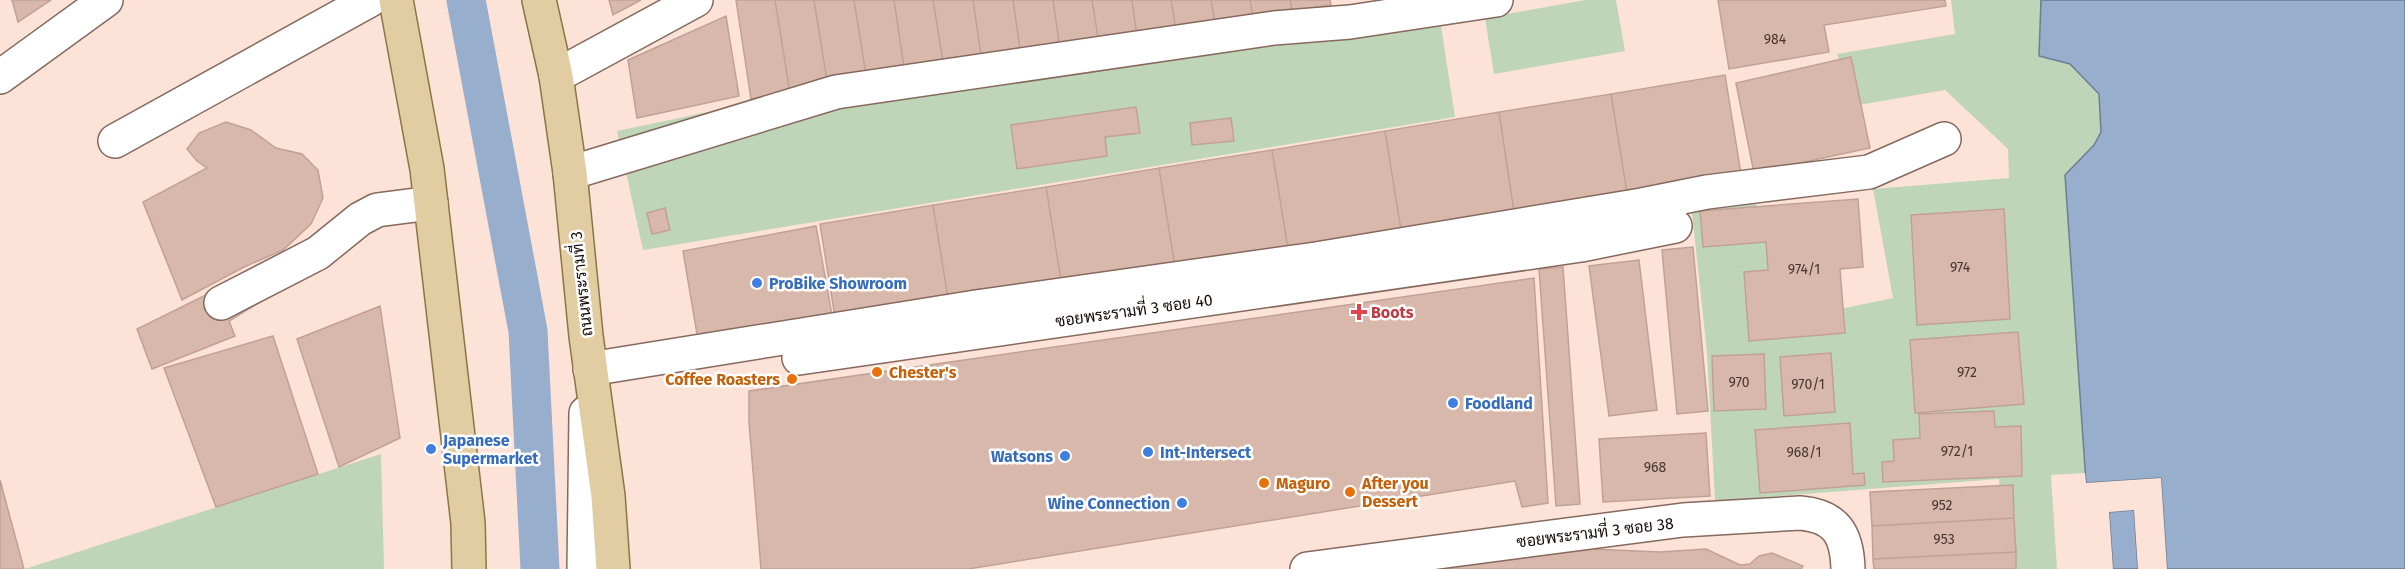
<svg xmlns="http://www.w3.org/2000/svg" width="2405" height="569" font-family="'Fira Sans',Sarabun,sans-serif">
	<rect width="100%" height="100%" fill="#fde2d8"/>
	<path fill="#bfd5b8" d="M 1437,0 L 1455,117 L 643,250 L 617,131 L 832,86 Z
		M 1585,0 L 1616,0 L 1625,51 L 1494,74 L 1485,18 Z
		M 1951,0 L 2041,0 L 2039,56 L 2070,64 L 2099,93 L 2101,132 L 2094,145 L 2065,175 L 2085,473 L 2051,475 L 2057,569 L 2002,569 L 1999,479 L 1715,501 L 1707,353 L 1691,203 L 1753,198 L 1811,315 L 1893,298 L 1873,189 L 2009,178 L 2008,149 L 1945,90 L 1853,106 L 1837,54 L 1955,34 Z
		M 381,454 L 384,569 L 25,569 Z"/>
	<path fill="#97aecd" stroke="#707d92" stroke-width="1.5" d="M 2041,0 L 2405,0 L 2405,569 L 2167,569 L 2161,478 L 2086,483 L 2065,175 L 2094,145 L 2101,132 L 2099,94 L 2070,64 L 2039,56 Z
		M 2134,510 L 2138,569 L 2113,569 L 2109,512 Z"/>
	<path fill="#fde2d8" d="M 2082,473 L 2085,473 L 2086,483 L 2161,478 L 2167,569 L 2164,569 L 2159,481 L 2086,486 L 2083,484 Z
		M 2135,507 L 2137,509 L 2141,569 L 2138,569 L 2134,510 L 2109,512 L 2113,569 L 2110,569 L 2107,510 Z"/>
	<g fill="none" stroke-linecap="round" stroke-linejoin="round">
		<path stroke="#97aecd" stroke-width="39" d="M 466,0 L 528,331 L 540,569"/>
	</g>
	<path fill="#d9b8ac" stroke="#c1a196" stroke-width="1.5" d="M 12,0 L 51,0 L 18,22 Z
		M 609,0 L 641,0 L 613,15 Z
		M 736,0 L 775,0 L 790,93 L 751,99 Z
		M 775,0 L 814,0 L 828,87 L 790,93 Z
		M 814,0 L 854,0 L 867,81 L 828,87 Z
		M 854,0 L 894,0 L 905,74 L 867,81 Z
		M 894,0 L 933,0 L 944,68 L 905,74 Z
		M 933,0 L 973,0 L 982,62 L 944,68 Z
		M 973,0 L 1013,0 L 1021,56 L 982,62 Z
		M 1013,0 L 1053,0 L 1060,49 L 1021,56 Z
		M 1053,0 L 1092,0 L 1099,43 L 1060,49 Z
		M 1092,0 L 1132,0 L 1137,37 L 1099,43 Z
		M 1132,0 L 1171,0 L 1176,30 L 1137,37 Z
		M 1171,0 L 1211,0 L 1215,24 L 1176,30 Z
		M 1211,0 L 1250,0 L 1253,18 L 1215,24 Z
		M 1250,0 L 1290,0 L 1292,11 L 1253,18 Z
		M 1290,0 L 1330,0 L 1331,5 L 1292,11 Z
		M 1718,0 L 1945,0 L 1946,6 L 1824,25 L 1829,52 L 1729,69 Z
		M 726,16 L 739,96 L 637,118 L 628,60 Z
		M 1851,57 L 1870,148 L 1754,173 L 1736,83 Z
		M 1725,75 L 1741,174 L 1627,193 L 1611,94 Z
		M 1611,94 L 1627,193 L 1514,212 L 1499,112 Z
		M 1136,107 L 1140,133 L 1105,137 L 1107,156 L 1017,169 L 1011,125 Z
		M 1499,112 L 1514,212 L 1401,230 L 1385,131 Z
		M 1231,118 L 1234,141 L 1192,145 L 1190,123 Z
		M 226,122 L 251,130 L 276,148 L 302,154 L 318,170 L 323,198 L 311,224 L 283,250 L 244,267 L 182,300 L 143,202 L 207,168 L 197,161 L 187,149 L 199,133 Z
		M 1385,131 L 1401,230 L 1288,249 L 1272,150 Z
		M 1272,150 L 1288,249 L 1175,267 L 1159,168 Z
		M 1159,168 L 1175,267 L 1062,286 L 1046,187 Z
		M 1046,187 L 1062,286 L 949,305 L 933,205 Z
		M 1858,199 L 1863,267 L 1840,269 L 1845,333 L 1749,341 L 1744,272 L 1768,270 L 1766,242 L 1703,247 L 1700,211 Z
		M 933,205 L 949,305 L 836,324 L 820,224 Z
		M 665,208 L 670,230 L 652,234 L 647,213 Z
		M 2004,209 L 2010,319 L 1917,325 L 1911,215 Z
		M 816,226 L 832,315 L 698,340 L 683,251 Z
		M 331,233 L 340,253 L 229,321 L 235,336 L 152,369 L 137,329 Z
		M 1693,247 L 1708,411 L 1677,414 L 1662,250 Z
		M 1639,260 L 1657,410 L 1609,416 L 1589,266 Z
		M 1563,267 L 1580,504 L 1556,506 L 1539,269 Z
		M 1534,278 L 1548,503 L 1522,507 L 1515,481 L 968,569 L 761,569 L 749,422 L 749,391 Z
		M 380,306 L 400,438 L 339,467 L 297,339 Z
		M 2018,332 L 2024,404 L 1915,413 L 1910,340 Z
		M 273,336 L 318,474 L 216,507 L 164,368 Z
		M 1831,353 L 1835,412 L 1784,416 L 1780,357 Z
		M 1764,354 L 1766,409 L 1714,411 L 1712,356 Z
		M 1994,411 L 1995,427 L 2021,426 L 2022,476 L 1883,482 L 1882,462 L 1894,461 L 1893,440 L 1920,438 L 1919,414 Z
		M 1850,423 L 1853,474 L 1864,473 L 1865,485 L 1760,493 L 1755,430 Z
		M 1706,433 L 1710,496 L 1603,502 L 1599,439 Z
		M 0,480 L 24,569 L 0,569 Z
		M 2013,485 L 2014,518 L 1872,526 L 1870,492 Z
		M 2014,518 L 2016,552 L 1873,559 L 1872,526 Z
		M 1568,548 L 1660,552 L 1706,549 L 1740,565 L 1750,564 L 1759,556 L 1772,553 L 1803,566 L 1801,569 L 1426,569 Z
		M 2016,552 L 2016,569 L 1874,569 L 1873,559 Z"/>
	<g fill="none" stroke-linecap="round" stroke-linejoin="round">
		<defs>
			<path id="minor" d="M 556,76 L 696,0
				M 0,77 L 106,0
				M 115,141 L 370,0
				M 570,173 L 836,92 L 1274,28 L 1350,22 L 1496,0
				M 221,303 L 318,253 L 360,219 L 377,210 L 431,203
				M 799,358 L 1581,245 L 1675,226
				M 590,369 L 976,307 L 1316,259 L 1642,205 L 1707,192 L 1869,172 L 1944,139
				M 584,569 L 586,413
				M 1307,569 L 1683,520 L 1800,513 C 1836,516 1847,534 1848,569"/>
			<path id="major" d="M 396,0 L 427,169 L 468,523 L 469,569
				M 539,0 L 556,76 L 570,173 L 586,336 L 608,496 L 613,569"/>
		</defs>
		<use href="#minor" stroke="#86695e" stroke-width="36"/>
		<use href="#major" stroke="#8e7444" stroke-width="36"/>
		<use href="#minor" stroke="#fff" stroke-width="33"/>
		<use href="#major" stroke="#e2cda2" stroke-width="33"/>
	</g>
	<g fill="#3f7fe0" stroke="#fff" stroke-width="2">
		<circle cx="757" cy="283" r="6"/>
		<circle cx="1453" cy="403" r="6"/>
		<circle cx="431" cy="449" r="6"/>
		<circle cx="1148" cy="452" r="6"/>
		<circle cx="1065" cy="456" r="6"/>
		<circle cx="1182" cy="503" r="6"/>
	</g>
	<path fill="#e0444e" stroke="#fff" stroke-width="2" d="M1356 303h6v6h6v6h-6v6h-6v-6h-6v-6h6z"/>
	<g fill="#e8710a" stroke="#fff" stroke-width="2">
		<circle cx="877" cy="372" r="6"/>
		<circle cx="792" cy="379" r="6"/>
		<circle cx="1264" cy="483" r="6"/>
		<circle cx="1350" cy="492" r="6"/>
	</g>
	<g text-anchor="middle" stroke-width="5" stroke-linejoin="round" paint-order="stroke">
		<g font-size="14" fill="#473631">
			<text x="1775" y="44">984</text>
			<text x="1960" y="272">974</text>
			<text x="1804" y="274">974/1</text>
			<text x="1967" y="377">972</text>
			<text x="1739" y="387">970</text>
			<text x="1808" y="389">970/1</text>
			<text x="1957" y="456">972/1</text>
			<text x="1804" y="457">968/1</text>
			<text x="1655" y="472">968</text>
			<text x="1942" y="510">952</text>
			<text x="1944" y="544">953</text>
		</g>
		<g font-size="16" font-weight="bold" fill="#366cbe" stroke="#fff" text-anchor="start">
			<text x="769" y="289">ProBike Showroom</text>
			<text x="1465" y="409">Foodland</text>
			<text x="443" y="446">Japanese<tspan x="443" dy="18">Supermarket</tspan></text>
			<text x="1160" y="458">Int-Intersect</text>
			<text x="1053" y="462" text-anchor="end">Watsons</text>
			<text x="1170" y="509" text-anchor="end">Wine Connection</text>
		</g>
		<g font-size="16" fill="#160b08" stroke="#fff">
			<text transform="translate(581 284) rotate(-96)" y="6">ถนนพระรามที่ 3</text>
			<text transform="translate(1134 310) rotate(-8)" y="6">ซอยพระรามที่ 3 ซอย 40</text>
			<text transform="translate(1595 532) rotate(-7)" y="6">ซอยพระรามที่ 3 ซอย 38</text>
		</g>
		<g font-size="16" font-weight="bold" fill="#be3a42" stroke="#fff" text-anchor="start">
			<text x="1371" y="318">Boots</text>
		</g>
		<g font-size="16" font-weight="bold" fill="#c56008" stroke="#fff" text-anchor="start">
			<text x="889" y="378">Chester's</text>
			<text x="780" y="385" text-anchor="end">Coffee Roasters</text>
			<text x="1276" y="489">Maguro</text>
			<text x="1362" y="489">After you<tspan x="1362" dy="18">Dessert</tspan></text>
		</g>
	</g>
</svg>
